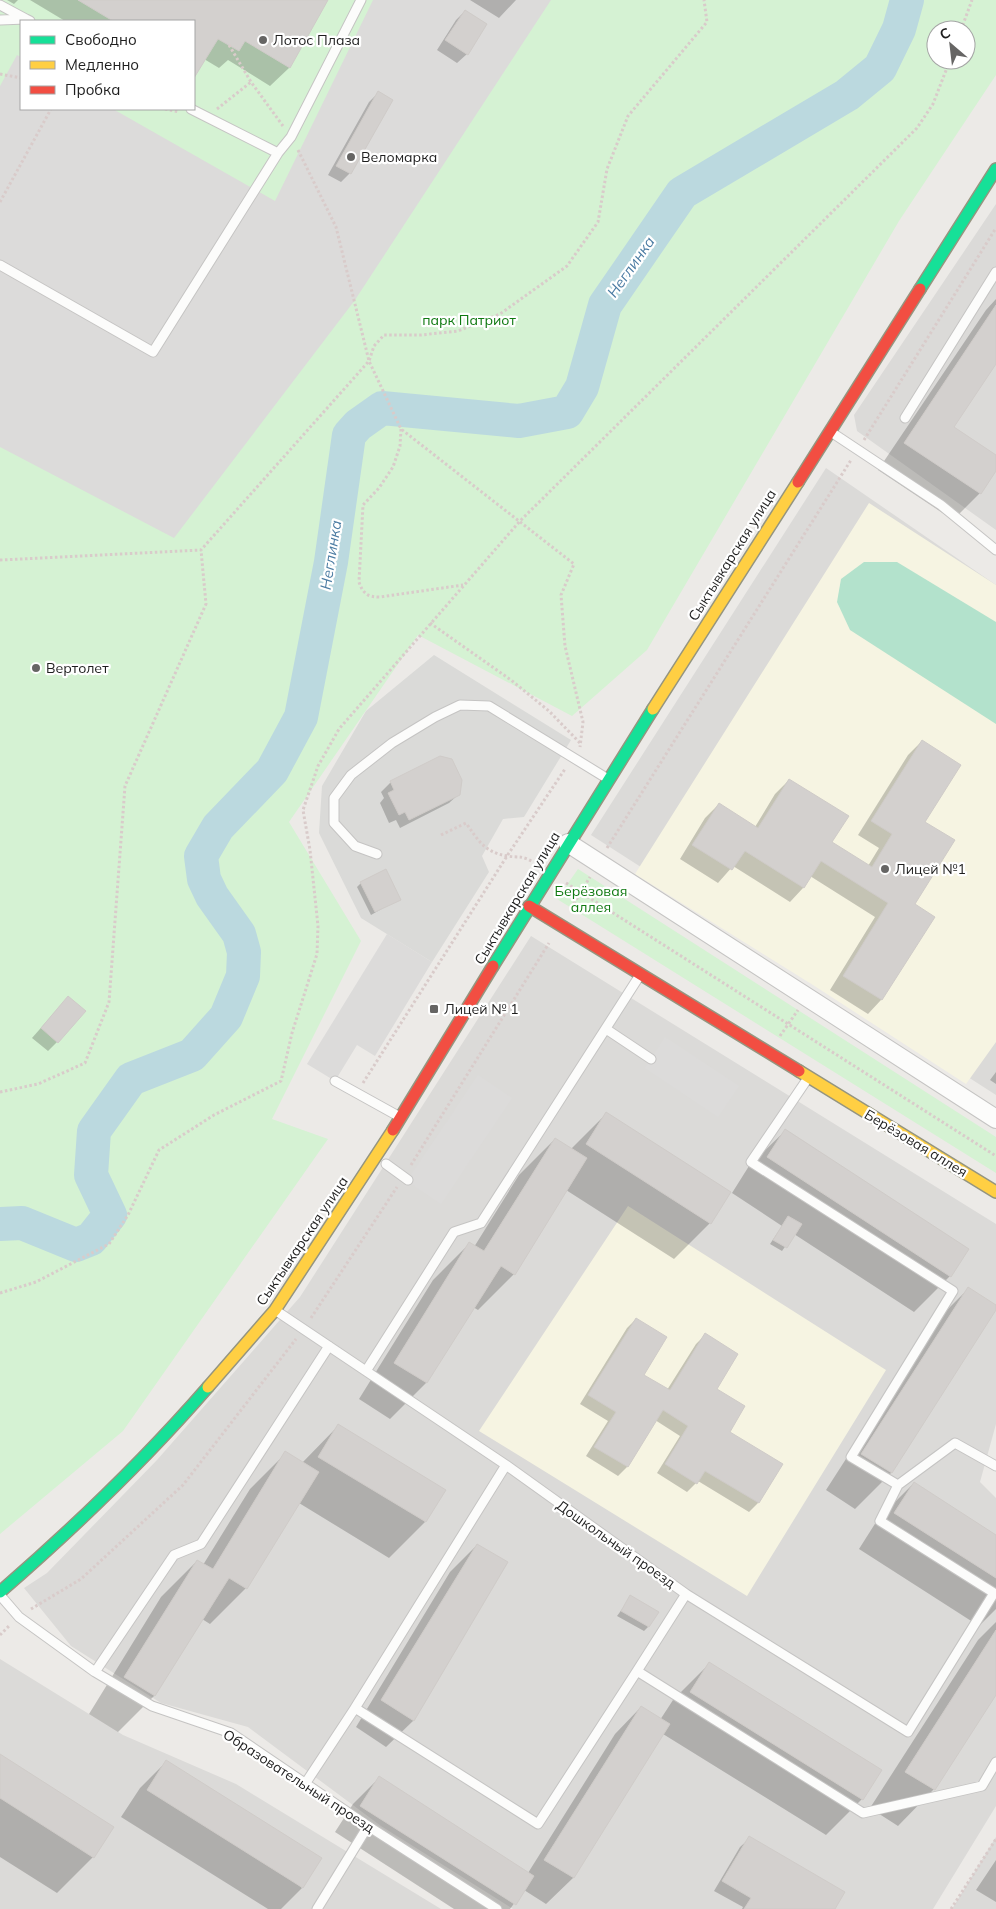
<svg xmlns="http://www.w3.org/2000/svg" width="996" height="1909" font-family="Mulish,sans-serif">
	<rect width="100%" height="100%" fill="#eceae7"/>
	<path fill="#dbdad8" d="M 996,204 L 996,530 L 857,431 L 854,415 Z
		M 826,468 L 996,585 L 996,1095 L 591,835 Z
		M 531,936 L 996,1224 L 996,1424 L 980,1482 L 996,1498 L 996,1806 L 933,1909 L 513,1909 L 381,1826 L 248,1727 L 161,1703 L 71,1646 L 24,1588 L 47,1573 L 157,1460 L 300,1297 Z
		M 0,1659 L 123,1735 L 236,1784 L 441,1909 L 0,1909 Z
		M 996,1837 L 996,1909 L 952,1909 Z"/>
	<path fill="#f6f4e2" d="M 869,503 L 996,585 L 996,1042 L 966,1084 L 813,985 L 635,874 Z
		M 628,1206 L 886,1370 L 747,1596 L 479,1431 Z"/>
	<path fill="#dadad8" d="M 434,655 L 571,740 L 524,817 L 503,819 L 482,856 L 489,872 L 432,962 L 361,918 L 319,833 L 322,786 L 366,711 Z"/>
	<path fill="#d5f2d3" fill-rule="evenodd" d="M 0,0 L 996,0 L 996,75 L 899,221 L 647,650 L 572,716 L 418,635 L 289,822 L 361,941 L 272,1119 L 328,1139 L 123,1431 L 0,1534 ZM 21,21 L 194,21 L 194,109 L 21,109 ZM 936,30 L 966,30 L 966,60 L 936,60 Z
		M 578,869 L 996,1137 L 996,1173 L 557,899 Z"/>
	<path fill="#b3e2cc" d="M 864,562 L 897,562 L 996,622 L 996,724 L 850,630 L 837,602 L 841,579 Z"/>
	<path fill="#dcdbda" d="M 373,0 L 551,0 L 355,300 L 174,538 L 0,447 L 0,86 L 17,55 L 21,57 L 21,109 L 113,109 L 275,201 Z
		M 387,934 L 432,962 L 375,1056 L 357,1045 L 335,1081 L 307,1064 Z
		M 665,1037 L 739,1086 L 718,1117 L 645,1068 Z
		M 478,1075 L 512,1098 L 441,1204 L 407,1181 Z"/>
	<path fill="#0003" d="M 7,0 L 18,0 L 14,4 Z
		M 30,0 L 326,0 L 289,68 L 270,86 L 228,60 L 219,68 L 204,59 L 194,76 L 194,21 L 65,21 Z
		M 470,0 L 516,0 L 499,18 Z
		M 465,11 L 486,24 L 467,54 L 457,63 L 437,50 L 456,20 Z
		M 378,93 L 391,101 L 350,173 L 341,182 L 328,175 L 369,102 Z
		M 996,299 L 996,362 L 952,427 L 996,456 L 996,469 L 980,493 L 953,520 L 878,470 L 986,310 Z
		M 922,741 L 924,822 L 913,904 L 933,917 L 881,1000 L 868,1014 L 830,990 L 875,917 L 810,876 L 803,888 L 790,902 L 733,866 L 718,883 L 680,859 L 705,818 L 719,804 L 755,827 L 775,794 L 789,780 L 830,843 L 868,866 L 879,848 L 858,835 L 908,755 Z
		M 441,757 L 459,794 L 449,803 L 400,828 L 396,820 L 389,823 L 380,803 L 384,798 L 381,792 L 390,783 Z
		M 361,883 L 399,899 L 371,915 L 357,887 Z
		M 68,997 L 57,1042 L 48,1051 L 32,1038 Z
		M 996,1072 L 996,1084 L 990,1080 Z
		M 606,1114 L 710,1223 L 674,1259 L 566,1190 L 514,1274 L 478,1310 L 473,1307 L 426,1383 L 390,1419 L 359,1399 L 433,1280 L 469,1244 L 474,1247 L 519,1175 L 555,1139 L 571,1149 Z
		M 786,1130 L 967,1250 L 950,1276 L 914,1312 L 794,1234 L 782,1251 L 770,1244 L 782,1226 L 732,1193 L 749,1166 Z
		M 968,1289 L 996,1308 L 891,1473 L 855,1509 L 826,1490 L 932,1325 Z
		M 636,1319 L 642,1375 L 667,1390 L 696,1344 L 705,1335 L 715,1389 L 728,1432 L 781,1465 L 758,1503 L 749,1512 L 698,1481 L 687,1492 L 657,1473 L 680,1436 L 655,1420 L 627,1467 L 618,1476 L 586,1456 L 608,1421 L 580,1404 L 627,1328 Z
		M 338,1426 L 425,1522 L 389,1558 L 299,1503 L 246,1588 L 210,1624 L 202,1619 L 154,1696 L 118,1732 L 89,1714 L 161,1597 L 197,1561 L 203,1565 L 250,1489 L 286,1453 L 302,1463 Z
		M 914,1483 L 996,1537 L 996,1609 L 979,1626 L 859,1549 L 878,1519 Z
		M 477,1545 L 507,1563 L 413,1721 L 386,1747 L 356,1727 L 450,1572 Z
		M 631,1597 L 648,1627 L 644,1631 L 617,1616 Z
		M 996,1622 L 996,1693 L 934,1789 L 898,1826 L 870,1808 L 978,1640 Z
		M 709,1664 L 862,1799 L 826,1835 L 663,1734 L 573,1878 L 546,1904 L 524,1890 L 510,1909 L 454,1909 L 335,1832 L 353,1804 L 379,1778 L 528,1873 L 615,1734 L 641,1707 L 660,1720 L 673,1700 Z
		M 166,1762 L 302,1888 L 281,1909 L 268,1909 L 121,1817 L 140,1788 Z
		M 0,1764 L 93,1857 L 57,1893 L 0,1857 Z
		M 750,1838 L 834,1909 L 742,1909 L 743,1907 L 714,1891 L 740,1847 Z
		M 996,1860 L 996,1902 L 976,1890 Z"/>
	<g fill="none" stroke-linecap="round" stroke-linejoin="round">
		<path stroke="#bbd9df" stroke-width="34" d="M 0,1224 L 22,1223 L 76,1245 L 91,1239 L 110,1215 L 91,1175 L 94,1131 L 131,1079 L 192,1055 L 226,1017 L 243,976 L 244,952 L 239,934 L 212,896 L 204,879 L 201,856 L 218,827 L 272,771 L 301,717 L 331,562 L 349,435 L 358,425 L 382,408 L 519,421 L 567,412 L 582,387 L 605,305 L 682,193 L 847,95 L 880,68 L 899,29 L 907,0"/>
	</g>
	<path fill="#d3d0ce" stroke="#cfcbc8" d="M 78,0 L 328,0 L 290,68 L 245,41 L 239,51 L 218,39 L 194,78 L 194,21 L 113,21 Z
		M 465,10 L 487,24 L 468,55 L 445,40 Z
		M 378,91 L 393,100 L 351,174 L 336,166 Z
		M 996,305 L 996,364 L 954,427 L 996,455 L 996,471 L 981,494 L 904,443 Z
		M 922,740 L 961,765 L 925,822 L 955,840 L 915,904 L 935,917 L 882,1000 L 843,976 L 888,903 L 821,861 L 804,888 L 745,851 L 732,870 L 692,845 L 719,803 L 758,828 L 789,779 L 849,816 L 832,842 L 872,867 L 892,834 L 871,821 Z
		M 440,756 L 452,759 L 462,780 L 460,795 L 409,820 L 405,812 L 399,815 L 388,793 L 394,790 L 390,781 Z
		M 386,869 L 401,900 L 375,912 L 360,882 Z
		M 68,996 L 86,1011 L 58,1043 L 41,1028 Z
		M 606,1112 L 731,1192 L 711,1224 L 586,1144 Z
		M 785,1129 L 969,1249 L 951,1277 L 767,1157 Z
		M 555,1138 L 587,1158 L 515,1275 L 501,1266 L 427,1383 L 394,1363 L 469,1242 L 484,1251 Z
		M 788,1216 L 802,1224 L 787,1248 L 773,1240 Z
		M 968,1287 L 996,1305 L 996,1310 L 892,1473 L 861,1454 Z
		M 636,1318 L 667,1337 L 644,1375 L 670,1390 L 705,1333 L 738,1354 L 717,1389 L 745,1406 L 730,1432 L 783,1464 L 759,1503 L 705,1471 L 697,1484 L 665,1464 L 688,1426 L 663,1410 L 628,1467 L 594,1447 L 616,1412 L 588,1395 Z
		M 338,1424 L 446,1490 L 426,1522 L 318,1457 Z
		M 285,1451 L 319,1472 L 247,1589 L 229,1578 L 155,1696 L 124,1677 L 197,1560 L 213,1569 Z
		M 914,1482 L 996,1535 L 996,1578 L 894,1513 Z
		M 477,1544 L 508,1562 L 414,1721 L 381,1700 Z
		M 630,1595 L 659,1612 L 649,1627 L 621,1611 Z
		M 996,1630 L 996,1695 L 935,1790 L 905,1772 Z
		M 709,1662 L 882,1770 L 863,1800 L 690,1692 Z
		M 641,1706 L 670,1724 L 574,1878 L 544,1860 Z
		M 0,1754 L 114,1827 L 94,1858 L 0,1798 Z
		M 166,1760 L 322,1858 L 303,1888 L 147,1790 Z
		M 379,1776 L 534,1876 L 516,1905 L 360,1806 Z
		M 749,1836 L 845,1892 L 835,1909 L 744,1909 L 751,1898 L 722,1881 Z"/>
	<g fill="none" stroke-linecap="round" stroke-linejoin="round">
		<defs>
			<path id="lane" d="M 0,5 L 26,19
				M 0,20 L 26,19 L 30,21
				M 191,109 L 278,153 L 291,137 L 361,0
				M 0,265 L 153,352 L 278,153
				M 905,418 L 996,272
				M 831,432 L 941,505 L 996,550
				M 377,854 L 355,846 L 334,823 L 334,798 L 351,775 L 392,743 L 435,717 L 460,705 L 489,706 L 608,779
				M 606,1029 L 651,1059
				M 808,1078 L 751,1162 L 953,1291 L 851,1457 L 898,1485 L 955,1443 L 996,1466
				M 335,1081 L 400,1117
				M 386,1164 L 408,1180
				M 275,1310 L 506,1465 L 686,1594 L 637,1671 L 863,1813 L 982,1786 L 996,1762
				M 366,1371 L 454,1232 L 481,1223 L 640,975
				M 506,1465 L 355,1708 L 538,1824 L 637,1671
				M 686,1594 L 908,1732 L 994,1593 L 880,1521 L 898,1485
				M 0,1595 L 19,1617 L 95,1672 L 152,1706 L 231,1733 L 368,1826 L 497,1909
				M 95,1672 L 174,1555 L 201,1544 L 329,1346
				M 305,1784 L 355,1708
				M 317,1909 L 368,1826"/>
			<path id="street" d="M 568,843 L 996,1119"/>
			<path id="fast" d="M 920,289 L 996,169
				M 493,966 L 653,709
				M 0,1592 C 75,1527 142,1463 208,1387"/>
			<path id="slow" d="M 653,709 L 798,482
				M 799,1071 L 996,1192
				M 208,1387 L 275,1310 L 393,1130"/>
			<path id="jam" d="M 798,482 L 920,289
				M 529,906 L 799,1071
				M 393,1130 L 493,966"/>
		</defs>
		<use href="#lane" stroke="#c5c4c3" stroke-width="11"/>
		<use href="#street" stroke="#c5c4c3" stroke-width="20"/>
		<use href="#fast" stroke="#95957f" stroke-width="14"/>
		<use href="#slow" stroke="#95957f" stroke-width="14"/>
		<use href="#jam" stroke="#95957f" stroke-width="14"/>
		<path stroke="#d9cbca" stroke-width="3" stroke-dasharray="2.5 2.5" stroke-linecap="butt" d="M 961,30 L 972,0
			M 229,45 L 251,82 L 283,126
			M 0,74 L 21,78
			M 165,109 L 179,112
			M 217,109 L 251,82
			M 298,150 L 336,227 L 369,361 L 401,429 L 574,564 L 561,595 L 565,646 L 583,722 L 580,747
			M 0,202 L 51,109
			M 401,429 L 400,446 L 393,467 L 379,488 L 363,505 L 359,582 C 363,594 368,597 380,597 L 463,585
			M 864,440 L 996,228
			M 0,560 L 201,550 L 369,361 L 374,346 L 384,335 L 421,335 L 458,331 L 500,314 L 567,266 L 598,222 L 607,169 L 628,116 L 707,22 L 704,0
			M 430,623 L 511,680 L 549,711 L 581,744
			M 441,835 L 466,823 C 478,840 484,852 507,856 C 520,858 521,855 533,862
			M 607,848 L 851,460
			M 566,883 L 996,1156
			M 571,908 L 590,877
			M 780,1036 L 798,1010
			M 363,1083 L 507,856 L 565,769
			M 0,1092 L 38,1084 L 85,1063 L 109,1002 L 125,786 L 206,604 L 201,550
			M 411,1165 L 549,943
			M 0,1293 L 36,1282 L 109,1244 L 128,1215 L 159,1150 L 214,1115 L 281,1081 L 292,1033 L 317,954 L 318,926 L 310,850 L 303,810 L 318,766 L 339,729 L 520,521 L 917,128 L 933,104 L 950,60
			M 311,1318 L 397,1187
			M 31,1609 L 81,1579 L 183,1485 L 296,1339
			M 0,1635 L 10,1625
			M 951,1909 L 996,1839"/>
		<use href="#lane" stroke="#fcfcfb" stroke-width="9"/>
		<use href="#street" stroke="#fcfcfb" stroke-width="18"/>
		<use href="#fast" stroke="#16e098" stroke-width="11"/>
		<use href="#slow" stroke="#ffcf43" stroke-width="11"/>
		<use href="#jam" stroke="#f24e42" stroke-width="11"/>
	</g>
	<g fill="#666564" stroke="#fff" stroke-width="2">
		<circle cx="263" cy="40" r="5"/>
		<circle cx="351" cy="157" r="5"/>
		<circle cx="36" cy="668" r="5"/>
		<circle cx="885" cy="869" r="5"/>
		<rect x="429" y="1004" width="10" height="10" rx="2.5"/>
	</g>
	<g text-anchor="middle" stroke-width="4.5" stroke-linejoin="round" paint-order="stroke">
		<g font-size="14" fill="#1e1e1e" stroke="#fff" text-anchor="start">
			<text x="273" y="45">Лотос Плаза</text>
			<text x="361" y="162">Веломарка</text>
			<text x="46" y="673">Вертолет</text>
			<text x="895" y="874">Лицей №1</text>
			<text x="444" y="1014">Лицей № 1</text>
		</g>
		<g font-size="14" fill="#0f7911" stroke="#fff">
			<text x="469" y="325">парк Патриот</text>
			<text x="591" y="896">Берёзовая<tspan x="591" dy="16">аллея</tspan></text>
		</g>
		<g font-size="14" fill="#1e1e1e" stroke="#fff">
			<text transform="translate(732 555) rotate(-58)" y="5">Сыктывкарская улица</text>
			<text transform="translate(517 898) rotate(-59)" y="5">Сыктывкарская улица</text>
			<text transform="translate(916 1143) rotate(31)" y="5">Берёзовая аллея</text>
			<text transform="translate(302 1241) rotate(-56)" y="5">Сыктывкарская улица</text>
			<text transform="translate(616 1544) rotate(35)" y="5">Дошкольный проезд</text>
			<text transform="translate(299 1781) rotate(33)" y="5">Образовательный проезд</text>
		</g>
		<g font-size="15" font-style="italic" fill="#4a7ba2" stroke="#fff">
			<text transform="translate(631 267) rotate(-55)" y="5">Неглинка</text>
			<text transform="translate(331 555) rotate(-81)" y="5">Неглинка</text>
		</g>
	</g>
	<rect x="20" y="20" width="175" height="90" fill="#ffffff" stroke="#a5a5a5"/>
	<rect x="30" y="36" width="25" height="8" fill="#16e098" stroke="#a5a5a5"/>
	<text x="65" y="45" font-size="15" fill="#1e1e1e">Свободно</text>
	<rect x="30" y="61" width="25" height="8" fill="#ffcf43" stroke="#a5a5a5"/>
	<text x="65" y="70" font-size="15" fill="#1e1e1e">Медленно</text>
	<rect x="30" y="86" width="25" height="8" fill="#f24e42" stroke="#a5a5a5"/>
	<text x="65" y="95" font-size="15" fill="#1e1e1e">Пробка</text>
	<g transform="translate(951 45) rotate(332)"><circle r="24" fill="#ffffff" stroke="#a5a5a5"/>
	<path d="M0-4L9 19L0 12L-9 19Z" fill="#666564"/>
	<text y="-8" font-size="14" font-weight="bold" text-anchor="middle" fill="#1e1e1e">С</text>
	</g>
</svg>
